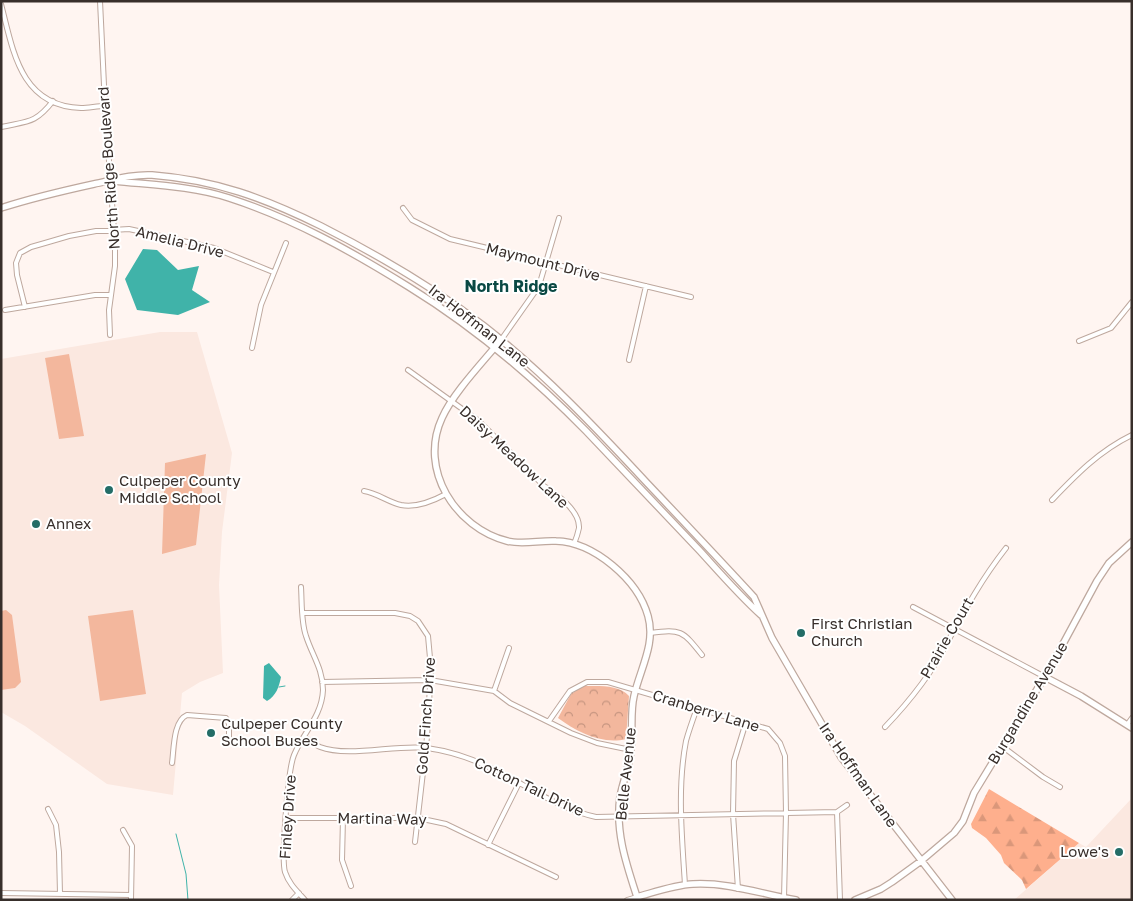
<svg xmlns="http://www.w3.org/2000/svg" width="1133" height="901" font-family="'Golos Text',sans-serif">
	<defs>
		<pattern id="forest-firs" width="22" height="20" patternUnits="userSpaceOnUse" patternTransform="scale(1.25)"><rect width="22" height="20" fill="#feaf8d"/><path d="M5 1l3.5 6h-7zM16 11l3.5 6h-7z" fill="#da977a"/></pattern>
		<pattern id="park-crowns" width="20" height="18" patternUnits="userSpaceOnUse" patternTransform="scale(1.25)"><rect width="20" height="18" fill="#f3b79d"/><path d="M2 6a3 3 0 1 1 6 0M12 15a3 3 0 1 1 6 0" fill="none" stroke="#c69580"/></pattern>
	</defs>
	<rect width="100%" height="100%" fill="#fff5f1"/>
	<path fill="#fbe8e0" d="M 160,332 L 197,332 L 232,453 L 222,532 L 219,585 L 223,673 L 200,682 L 182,693 L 173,795 L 107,784 L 25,726 L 1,712 L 1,359 Z
		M 1132,798 L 1132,900 L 1014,900 L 1079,843 L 1086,847 Z"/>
	<path fill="url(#forest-firs)" d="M 989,789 L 1079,843 L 1026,889 L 1022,880 L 1004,863 L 1001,855 L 986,838 L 972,828 L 971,824 Z"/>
	<path fill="url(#park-crowns)" d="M 583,686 C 597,686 619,684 629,696 L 626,739 C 602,745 577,732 558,718 L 571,694 Z"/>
	<path fill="#f3b79d" d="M 69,354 L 84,436 L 59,439 L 45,358 Z
		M 206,454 L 196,545 L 162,554 L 165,463 Z
		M 6,610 L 12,615 L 21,682 L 15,688 L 1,690 L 1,611 Z
		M 133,610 L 146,694 L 100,701 L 88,616 Z"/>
	<path fill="#40b3a9" d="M 143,249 L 157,250 L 178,270 L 199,266 L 192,290 L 210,302 L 178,315 L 137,310 L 125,279 Z
		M 269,663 L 281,677 C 279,687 276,696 267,701 L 263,698 L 264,666 Z"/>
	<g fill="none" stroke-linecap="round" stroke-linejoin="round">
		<path stroke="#40b3a9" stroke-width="1" d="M 279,687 L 285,686
			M 176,834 L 186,874 L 188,900"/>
		<defs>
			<path id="street" d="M 100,1 L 105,106 L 115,244 L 115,266 L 109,310 L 110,335
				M 1,4 C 13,50 20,106 81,108 C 89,108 97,106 105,106
				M 1,127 C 28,121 35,124 53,101
				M 403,208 L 412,220 L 450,239 L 691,297
				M 25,307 L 17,275 L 16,263 L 20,253 L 31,247 L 45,243 L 69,236 L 96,231 L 129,229 L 183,241 L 214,248 L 273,272
				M 5,310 L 95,295 L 110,295
				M 501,340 L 539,286 L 559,218
				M 1079,341 L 1111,328 L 1132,302
				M 252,348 L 261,305 L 286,243
				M 629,360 L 646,286
				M 408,370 L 479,421 L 544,486 C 557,494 580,511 579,528 C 578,533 576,539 574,544
				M 364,491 C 377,493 388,502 401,505 C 416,508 433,501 446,494
				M 1052,500 C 1076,475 1099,451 1132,435
				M 301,587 C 302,603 301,622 306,636 C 312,655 323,669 323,690 C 322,716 303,733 294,755 C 288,769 281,859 285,872 C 289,884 297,891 305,900
				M 913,607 L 1045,677
				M 303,613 L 395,613 L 410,616 L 418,621 L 428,636 L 431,669 L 427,737 L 415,842
				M 650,633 C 681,629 682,630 702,655
				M 322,682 L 430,680 L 494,691 L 510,703 L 571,733 L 597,743 L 631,750
				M 494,691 L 509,648
				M 549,721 L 570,691 L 587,682 L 608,682 L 768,729 L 780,743 L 785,756 L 786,813 L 784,898
				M 1127,725 L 1132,718
				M 885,727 C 908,703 932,673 947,643 C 966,608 981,580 1006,548
				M 304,737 C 309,740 315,745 320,747 C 349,758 396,744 427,748 C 449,751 473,759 493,769 C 527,785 558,809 596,817 L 837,812 L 847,805
				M 1003,747 L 1043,777 L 1060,787
				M 172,763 C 174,749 173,721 187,715 L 226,718 L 229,724 L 229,741
				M 48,809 L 56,825 L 59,852 L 60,894
				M 837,812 L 840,900
				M 286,818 L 418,818 L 446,824 L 556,877
				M 343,818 L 342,860 L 351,886
				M 123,830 L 132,846 L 131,900
				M 488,845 L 519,783
				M 685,885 C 682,837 677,788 686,741 C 689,730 693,719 697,708
				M 738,889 L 733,814 L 734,761 L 746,722
				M 1,893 L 131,895
				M 292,900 L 299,893
				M 627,900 L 637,897"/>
			<path id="secondary" d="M 114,181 C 152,185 192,186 229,198 C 294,219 351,251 409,287 C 474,327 533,377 586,431 C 624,471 662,511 700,551 C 720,573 739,595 761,615
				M 1,208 C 32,198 62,191 94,184 C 113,180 132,174 152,175 C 216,180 264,198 321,226 C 378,255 433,287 484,326 C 544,373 596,428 648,484 C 684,522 719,559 754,597 L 772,638 L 841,757 L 952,900
				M 501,340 C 483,362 453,393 442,418 C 418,470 456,528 507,541 C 523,545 540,540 556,541 C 594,542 638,580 648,616 C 656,644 640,669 634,696 C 630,713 633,731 631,749 C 630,766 623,780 620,797 C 615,833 627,866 638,900
				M 1045,677 L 1081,696 L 1132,728
				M 637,897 C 655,892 674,885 693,884 C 727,882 762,894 796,900
				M 855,900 L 881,889 L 892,882 L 921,861 L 954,833 L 963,821 L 974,793 L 1050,668 L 1097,581 L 1109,563 L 1132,542"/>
		</defs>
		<use href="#street" stroke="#bea89e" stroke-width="6"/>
		<use href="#secondary" stroke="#bea89e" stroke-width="8"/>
		<use href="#street" stroke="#fff" stroke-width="4"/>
		<use href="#secondary" stroke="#fff" stroke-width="5.5"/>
	</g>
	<g fill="#246d67" stroke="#fff" stroke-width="2">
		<circle cx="109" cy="490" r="5"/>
		<circle cx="36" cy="524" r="5"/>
		<circle cx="801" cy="633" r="5"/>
		<circle cx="211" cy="733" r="5"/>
		<circle cx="1119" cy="852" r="5"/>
	</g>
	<g text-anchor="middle" stroke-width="4" stroke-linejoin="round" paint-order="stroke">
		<g font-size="15" fill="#382f2b" stroke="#fff">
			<text transform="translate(109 168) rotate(-94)" y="5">North Ridge Boulevard</text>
			<text transform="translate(180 242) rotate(14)" y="5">Amelia Drive</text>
			<text transform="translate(543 262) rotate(14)" y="5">Maymount Drive</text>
			<text transform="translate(479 326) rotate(38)" y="5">Ira Hoffman Lane</text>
			<text transform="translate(514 457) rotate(43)" y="5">Daisy Meadow Lane</text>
			<text transform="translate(947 638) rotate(-60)" y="5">Prairie Court</text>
			<text transform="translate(1028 703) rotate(-59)" y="5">Burgandine Avenue</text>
			<text transform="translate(706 711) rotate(17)" y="5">Cranberry Lane</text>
			<text transform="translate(426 716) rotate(-86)" y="5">Gold Finch Drive</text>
			<text transform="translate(626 774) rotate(-84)" y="5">Belle Avenue</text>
			<text transform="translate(858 775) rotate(55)" y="5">Ira Hoffman Lane</text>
			<text transform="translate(529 787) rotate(25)" y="5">Cotton Tail Drive</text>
			<text transform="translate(288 817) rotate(-86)" y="5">Finley Drive</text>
			<text transform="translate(382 819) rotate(1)" y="5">Martina Way</text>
		</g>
		<g font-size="15" fill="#382f2b" stroke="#fff" text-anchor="start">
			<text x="119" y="486">Culpeper County<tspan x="119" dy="17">Middle School</tspan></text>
			<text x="46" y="529">Annex</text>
			<text x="811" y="629">First Christian<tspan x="811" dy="17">Church</tspan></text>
			<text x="221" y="729">Culpeper County<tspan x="221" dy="17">School Buses</tspan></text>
			<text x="1109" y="857" text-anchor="end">Lowe's</text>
		</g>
		<g font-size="16" font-weight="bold" fill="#0a4944" stroke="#fff">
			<text x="511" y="292">North Ridge</text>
		</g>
	</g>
	<rect width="1133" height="901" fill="none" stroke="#382f2b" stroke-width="5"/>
</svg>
